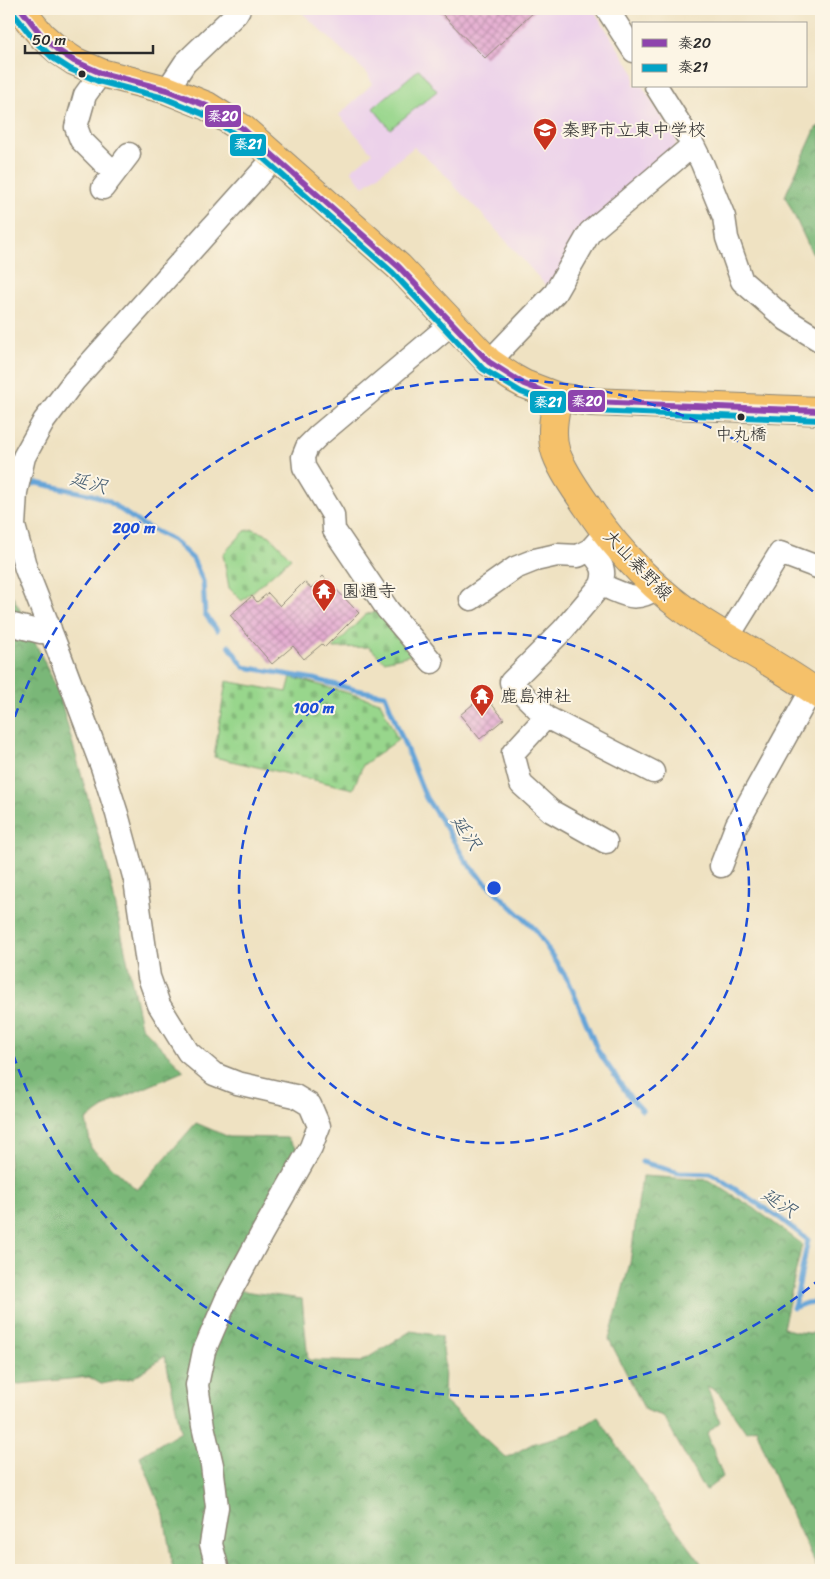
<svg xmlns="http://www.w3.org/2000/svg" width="830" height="1579" font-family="Sriracha,'Klee One',sans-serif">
	<defs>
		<pattern id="forest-crowns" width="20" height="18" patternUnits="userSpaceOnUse" patternTransform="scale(1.25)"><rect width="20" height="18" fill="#7ab778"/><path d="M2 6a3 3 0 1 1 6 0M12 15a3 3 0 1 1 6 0" fill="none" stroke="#649563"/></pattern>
		<pattern id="cemetery-stones" width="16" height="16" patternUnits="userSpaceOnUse" patternTransform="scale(1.25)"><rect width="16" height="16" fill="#98d68c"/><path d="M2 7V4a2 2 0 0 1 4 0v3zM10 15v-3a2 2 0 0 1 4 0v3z" fill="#83b879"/></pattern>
		<pattern id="building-cross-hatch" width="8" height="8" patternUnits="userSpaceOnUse" patternTransform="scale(1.25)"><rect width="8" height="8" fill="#e3a7d0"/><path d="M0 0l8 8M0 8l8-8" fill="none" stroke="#b888a9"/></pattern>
	</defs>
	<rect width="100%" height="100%" fill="#fcf5e5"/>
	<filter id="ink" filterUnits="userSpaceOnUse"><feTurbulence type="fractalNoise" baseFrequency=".02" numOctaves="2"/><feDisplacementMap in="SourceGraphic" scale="10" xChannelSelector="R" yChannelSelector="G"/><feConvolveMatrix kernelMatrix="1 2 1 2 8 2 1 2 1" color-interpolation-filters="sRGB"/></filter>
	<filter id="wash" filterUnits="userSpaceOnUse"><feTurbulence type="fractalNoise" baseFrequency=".0096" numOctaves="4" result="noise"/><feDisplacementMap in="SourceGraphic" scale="20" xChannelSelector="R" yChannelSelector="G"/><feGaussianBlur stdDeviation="1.12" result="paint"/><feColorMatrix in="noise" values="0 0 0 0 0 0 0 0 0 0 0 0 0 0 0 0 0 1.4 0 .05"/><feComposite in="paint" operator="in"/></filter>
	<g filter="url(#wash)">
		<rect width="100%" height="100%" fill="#efe2c2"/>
		<path fill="#ecd1ea" d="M 298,9 L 593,9 L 634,73 L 634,86 L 642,86 L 677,141 L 675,148 L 549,289 L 480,212 L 452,184 L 453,182 L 414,147 L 363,187 L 351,170 L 372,153 L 339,115 L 372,84 L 368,74 Z"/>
		<path fill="#98d68c" stroke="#62805c" d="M 419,69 L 437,91 L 390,129 L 373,108 Z"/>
		<path fill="url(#forest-crowns)" stroke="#527152" d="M 821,125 L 821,272 L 785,196 L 816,128 Z
			M 9,590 L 19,608 L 58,691 L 109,874 L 141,1026 L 184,1071 L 114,1101 L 86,1120 L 91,1148 L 137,1190 L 196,1123 L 229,1137 L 287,1138 L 304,1157 L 254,1225 L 235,1256 L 220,1288 L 302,1299 L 308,1360 L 361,1362 L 411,1331 L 441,1336 L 445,1363 L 444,1401 L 506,1458 L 532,1444 L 572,1433 L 598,1417 L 652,1497 L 701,1563 L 689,1570 L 173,1570 L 164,1515 L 140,1456 L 181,1431 L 165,1356 L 133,1378 L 101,1384 L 89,1377 L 9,1385 Z
			M 642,1176 L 708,1180 L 754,1208 L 802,1244 L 783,1328 L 797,1332 L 821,1334 L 821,1570 L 818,1570 L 776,1481 L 756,1428 L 746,1432 L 719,1393 L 707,1386 L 720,1422 L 707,1433 L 723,1477 L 705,1491 L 663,1416 L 645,1410 L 609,1339 L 630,1263 Z"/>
		<path fill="url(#cemetery-stones)" stroke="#62805c" d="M 253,529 L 270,536 L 291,558 L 242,601 L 229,588 L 223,554 L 245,531 Z
			M 379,610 L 415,654 L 384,661 L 369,647 L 333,648 L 365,615 Z
			M 291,677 L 380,702 L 398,740 L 363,765 L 353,789 L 214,757 L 226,681 L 287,692 Z"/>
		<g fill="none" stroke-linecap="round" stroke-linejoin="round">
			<path stroke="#65a4d8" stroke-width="5" d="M 33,484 L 37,483 L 93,495 L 108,501 L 141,524 L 173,540 L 193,559 L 203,581 L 205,614 L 217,630
				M 229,646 L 244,667 L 314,679 L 356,690 L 385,695 L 426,798 L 445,826 L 465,860 L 478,875 L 535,929 L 569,982 L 598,1051 L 629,1096 L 642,1110
				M 642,1162 L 679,1173 L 712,1174 L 781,1219 L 808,1240 L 796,1299 L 793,1308 L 806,1303 L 821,1301"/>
		</g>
		<g id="blocks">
			<path fill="url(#building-cross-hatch)" d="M 437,9 L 537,9 L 485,58 Z
				M 323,576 L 359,613 L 325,647 L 322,644 L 304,659 L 293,646 L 272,664 L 230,615 L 252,596 L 257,602 L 268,593 L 280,606 L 304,582 L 311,588 Z
				M 484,695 L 504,719 L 480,739 L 460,715 Z"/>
		</g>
	</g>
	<g filter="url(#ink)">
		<use href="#blocks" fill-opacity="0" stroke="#8d8676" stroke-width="1"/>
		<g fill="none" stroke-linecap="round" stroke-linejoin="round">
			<defs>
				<path id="minor" d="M 607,9 L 634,51
					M 101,73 L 85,95 L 76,127 L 81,140 L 114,173
					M 656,86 L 693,145 L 702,163 L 724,217 L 727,238 L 742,281 L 787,320 L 821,341
					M 167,90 L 185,63 L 236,14 L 239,9
					M 103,188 L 129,154
					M 489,362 L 555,293 L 590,232 L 693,145
					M 590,550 C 600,563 607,568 601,585 C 625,594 634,604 657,588
					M 601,585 L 563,630 L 511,682 L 546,717 L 653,772
					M 471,599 L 515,568 L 535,560 L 557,555 L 578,556 L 590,550 L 605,533
					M 9,624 L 41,632 L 50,629
					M 728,637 L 780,553 L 820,568
					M 432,662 L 388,610 L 334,530 L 333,515 L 304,467 L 303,457 L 307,447 L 318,436 L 452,323
					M 546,717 L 513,753 L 521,784 L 551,811 L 606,842
					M 721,866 L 737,824 L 812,689
					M 218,1570 L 211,1544 L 217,1507 L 212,1465 L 203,1426 L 197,1385 L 204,1351 L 227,1298 L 262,1233 L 311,1147 L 319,1126 L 310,1105 L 295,1096 L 237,1083 L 214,1074 L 188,1052 L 159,1005 L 149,977 L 135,880 L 117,814 L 102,767 L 58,650 L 26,569 L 14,526 L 16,492 L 24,457 L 44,421 L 74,381 L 275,157"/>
				<path id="major" d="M 21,9 L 27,18 L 42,36 L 59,51 L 74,61 L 101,73 L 167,90 L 207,106 L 243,129 L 399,267 L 489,362 L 513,378 L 524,384 L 558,397 L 591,402 L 821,411
					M 558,397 C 554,415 550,435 556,453 C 563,472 576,490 587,506 C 618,552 655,591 702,622 C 741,647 784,668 821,696"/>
			</defs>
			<use href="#minor" stroke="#8d8676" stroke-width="25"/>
			<use href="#major" stroke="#8d8676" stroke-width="30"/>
			<use href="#minor" stroke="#fff" stroke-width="22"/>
			<use href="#major" stroke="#f5c16b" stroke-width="28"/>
			<defs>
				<path id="bus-1" d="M 21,9 L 42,36 L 59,51 L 74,61 L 101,73 L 167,90 L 207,106 L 243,129 L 399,267 L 489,362 L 524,384 L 558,397 L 591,402 L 821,411"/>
				<path id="bus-2" d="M 14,14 L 36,42 L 53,58 L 70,69 L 98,81 L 164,98 L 203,114 L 238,136 L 393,273 L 483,369 L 521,392 L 556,405 L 591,411 L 821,420"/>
			</defs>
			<use href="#bus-1" stroke="#fcf5e5" stroke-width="10"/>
			<use href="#bus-2" stroke="#fcf5e5" stroke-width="10"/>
			<use href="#bus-1" stroke="#8e44ad" stroke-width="6"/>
			<use href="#bus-2" stroke="#02a3c6" stroke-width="6"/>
		</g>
	</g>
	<g fill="none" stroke="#1d4ed8" stroke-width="2.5" stroke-dasharray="9 6">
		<circle cx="494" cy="888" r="255"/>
		<path d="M821 1278A509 509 0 0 1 10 1045M10 731A509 509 0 0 1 821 498"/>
	</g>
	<defs>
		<symbol id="school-pin" viewBox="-11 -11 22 30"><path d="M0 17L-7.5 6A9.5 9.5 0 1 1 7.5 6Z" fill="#c8321e" stroke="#fcf5e5"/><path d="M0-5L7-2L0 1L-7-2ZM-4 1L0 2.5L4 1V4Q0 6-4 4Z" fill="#fff"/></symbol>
		<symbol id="temple-pin" viewBox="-11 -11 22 30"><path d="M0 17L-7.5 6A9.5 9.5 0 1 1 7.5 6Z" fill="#c8321e" stroke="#fcf5e5"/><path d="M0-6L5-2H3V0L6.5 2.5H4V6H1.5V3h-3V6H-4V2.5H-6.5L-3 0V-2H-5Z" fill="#fff"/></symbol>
	</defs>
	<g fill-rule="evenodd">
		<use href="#school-pin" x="531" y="116" width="28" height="38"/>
		<use href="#temple-pin" x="310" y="577" width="28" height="38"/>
		<use href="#temple-pin" x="468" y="682" width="28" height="38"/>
	</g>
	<g fill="#2b2b2b" stroke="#fcf5e5" stroke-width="2">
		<circle cx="82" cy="74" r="4.5"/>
		<circle cx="741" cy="417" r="4.5"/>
	</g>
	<g text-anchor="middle" stroke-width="4" stroke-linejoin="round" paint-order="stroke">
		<g font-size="17" fill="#2b2b2b" stroke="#fcf5e5">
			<text x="741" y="440">中丸橋</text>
		</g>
		<g font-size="18" fill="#2b2b2b" stroke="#fcf5e5" text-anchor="start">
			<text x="562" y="136">秦野市立東中学校</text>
			<text x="342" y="597">園通寺</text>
			<text x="500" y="702">鹿島神社</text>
		</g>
		<g font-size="18" fill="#2b2b2b" stroke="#fcf5e5">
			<text transform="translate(638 565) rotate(46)" y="6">大山秦野線</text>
		</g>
		<g font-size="19" font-style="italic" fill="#425b70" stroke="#fcf5e5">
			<text transform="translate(89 482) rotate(15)" y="7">延沢</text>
			<text transform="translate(467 832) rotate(56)" y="7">延沢</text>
			<text transform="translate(780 1202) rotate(34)" y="7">延沢</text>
		</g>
	</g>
	<circle cx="494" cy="888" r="8" fill="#1d4ed8" stroke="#fcf5e5" stroke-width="2.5"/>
	<g font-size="15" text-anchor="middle" font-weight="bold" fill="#1d4ed8" stroke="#fcf5e5" stroke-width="4" stroke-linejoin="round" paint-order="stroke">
		<text x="134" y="533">200 m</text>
		<text x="314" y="713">100 m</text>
	</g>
	<g stroke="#fcf5e5" stroke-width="2">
		<rect x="204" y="104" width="38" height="24" rx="5" fill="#8e44ad"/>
		<rect x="229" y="133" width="38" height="24" rx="5" fill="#02a3c6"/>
		<rect x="567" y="389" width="39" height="24" rx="5" fill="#8e44ad"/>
		<rect x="529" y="390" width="38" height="24" rx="5" fill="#02a3c6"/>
	</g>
	<g font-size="14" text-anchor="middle" font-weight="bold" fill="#fff">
		<text x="223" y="121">秦20</text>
		<text x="248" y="149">秦21</text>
		<text x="587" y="406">秦20</text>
		<text x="548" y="407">秦21</text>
	</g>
	<rect width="830" height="1579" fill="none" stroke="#fcf5e5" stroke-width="30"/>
	<rect x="632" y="22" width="175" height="65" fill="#fcf5e5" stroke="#a8a49b"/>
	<rect x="642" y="39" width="25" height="8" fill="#8e44ad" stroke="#a8a49b"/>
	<text x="678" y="48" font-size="15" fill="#2b2b2b">秦20</text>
	<rect x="642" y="64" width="25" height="8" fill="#02a3c6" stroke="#a8a49b"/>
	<text x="678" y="72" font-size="15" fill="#2b2b2b">秦21</text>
	<path d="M25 45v8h128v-8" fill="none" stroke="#2b2b2b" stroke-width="2.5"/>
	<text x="32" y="45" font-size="15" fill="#2b2b2b" stroke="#fcf5e5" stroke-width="4" paint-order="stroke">50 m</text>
</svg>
